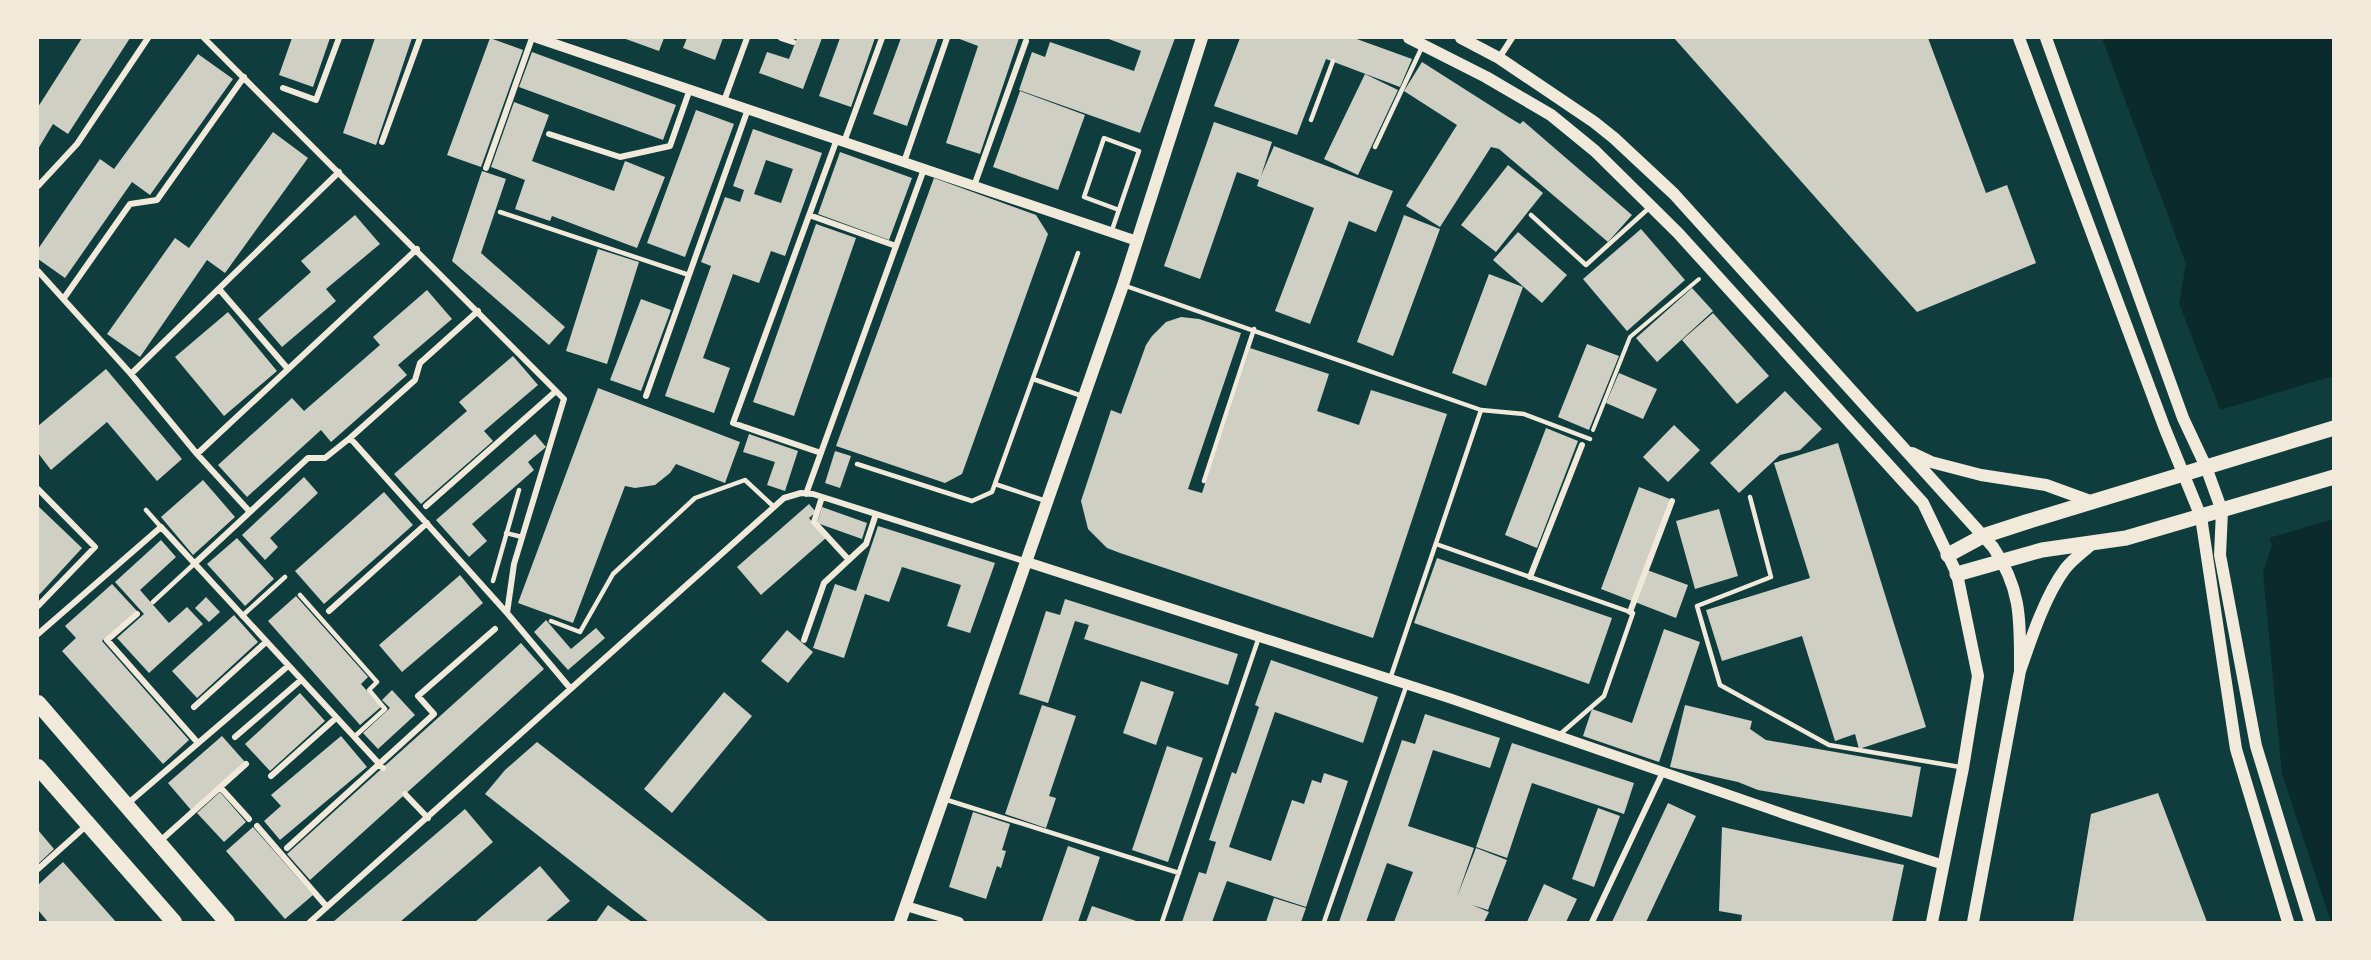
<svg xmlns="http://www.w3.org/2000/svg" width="2371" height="960" font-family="'Alegreya Sans',sans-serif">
	<rect width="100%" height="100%" fill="#0f3d3e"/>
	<path fill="#0a2a2b" d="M 2102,38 L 2333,38 L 2333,922 L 2331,922 L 2282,774 L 2263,572 L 2272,545 L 2179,303 L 2186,264 Z"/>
	<path fill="#0f3d3e" d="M 2333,376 L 2333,519 L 2266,539 L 2217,411 Z"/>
	<path fill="#cfcfc3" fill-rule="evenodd" d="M 82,38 L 130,38 L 68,134 L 53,124 L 38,149 L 38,107 Z
		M 292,38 L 330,38 L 313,87 L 279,75 Z
		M 375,38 L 412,38 L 376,145 L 343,133 Z
		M 490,38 L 523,50 L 481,167 L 447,155 Z
		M 623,38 L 664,38 L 659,51 Z
		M 687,38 L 723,38 L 715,60 L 683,48 Z
		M 797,38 L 822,38 L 803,89 L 759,73 L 767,52 L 789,59 Z
		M 840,38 L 875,38 L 851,107 L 819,96 Z
		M 901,38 L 938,38 L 907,126 L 873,114 Z
		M 957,38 L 1019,38 L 980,154 L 946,143 L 978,46 Z
		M 1106,38 L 1175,38 L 1140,133 L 1019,90 L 1032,52 L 1045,57 L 1050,42 L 1134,71 L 1141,51 Z
		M 1240,38 L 1354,38 L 1412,59 L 1400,87 L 1326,59 L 1297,135 L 1214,106 Z
		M 1674,38 L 1928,38 L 1986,193 L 2007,185 L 2036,263 L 1917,312 Z
		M 532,52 L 676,105 L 663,140 L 519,87 Z
		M 198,54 L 233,79 L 150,195 L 132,182 L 65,278 L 38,259 L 38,249 L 100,159 L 114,169 Z
		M 1422,62 L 1510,118 L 1520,124 L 1523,121 L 1632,215 L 1608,242 L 1499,149 L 1491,147 L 1440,227 L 1406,206 L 1457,125 L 1404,91 Z
		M 1365,74 L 1398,90 L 1358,175 L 1324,159 Z
		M 1020,91 L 1085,115 L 1058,190 L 993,167 Z
		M 514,102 L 549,115 L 532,161 L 614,191 L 625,161 L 665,177 L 637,248 L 552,216 L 550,221 L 515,209 L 525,180 L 491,167 Z
		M 696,110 L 734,124 L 685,257 L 647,243 Z
		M 1214,122 L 1272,142 L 1261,176 L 1274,146 L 1393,191 L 1376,232 L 1349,221 L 1310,324 L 1275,311 L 1314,208 L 1257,186 L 1259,180 L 1237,172 L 1200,279 L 1164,266 Z
		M 753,129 L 822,153 L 785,256 L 771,251 L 759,283 L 733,274 L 703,358 L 730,368 L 714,413 L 665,396 L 711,266 L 701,262 L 725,197 L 740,202 L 744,190 L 733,186 ZM 766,160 L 793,169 L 781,203 L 754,194 Z
		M 273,132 L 308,158 L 225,273 L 207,260 L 140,357 L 107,334 L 175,238 L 189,248 Z
		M 840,152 L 912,178 L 889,240 L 818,214 Z
		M 1508,165 L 1543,193 L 1496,252 L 1461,225 Z
		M 482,171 L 506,179 L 481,253 L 565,327 L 549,345 L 452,261 Z
		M 934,178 L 1036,215 L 1048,234 L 962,474 L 945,483 L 836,446 Z
		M 355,215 L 380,244 L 326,289 L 336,301 L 282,347 L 258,319 L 311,272 L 301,261 Z
		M 1404,215 L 1440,229 L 1393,356 L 1357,342 Z
		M 816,224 L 856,238 L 794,416 L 753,402 Z
		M 1641,229 L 1685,280 L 1627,331 L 1583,279 Z
		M 1518,232 L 1567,275 L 1542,303 L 1493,260 Z
		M 598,249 L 639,262 L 607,364 L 566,351 Z
		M 1489,274 L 1523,287 L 1486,386 L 1452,373 Z
		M 1692,288 L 1713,311 L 1657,362 L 1636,338 Z
		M 427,290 L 452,319 L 398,365 L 407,375 L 331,442 L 321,430 L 247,497 L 218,465 L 292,398 L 304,411 L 380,345 L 373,337 Z
		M 641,299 L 671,310 L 641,391 L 610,380 Z
		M 228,312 L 277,371 L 224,416 L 175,357 Z
		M 1713,313 L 1769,376 L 1737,404 L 1682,340 Z
		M 1181,317 L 1199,319 L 1241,333 L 1188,489 L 1202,493 L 1250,348 L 1329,374 L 1317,411 L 1359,425 L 1371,390 L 1447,414 L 1373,638 L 1120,553 L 1107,548 L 1088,529 L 1081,501 L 1111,410 L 1121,414 L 1146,345 L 1152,336 L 1166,322 Z
		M 1587,344 L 1619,356 L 1589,430 L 1558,417 Z
		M 513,356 L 538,385 L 484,431 L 493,441 L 421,504 L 394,474 L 467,411 L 459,402 Z
		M 106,369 L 182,459 L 157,481 L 107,422 L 51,470 L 38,453 L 38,426 Z
		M 1619,373 L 1657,389 L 1643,419 L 1606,403 Z
		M 598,388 L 740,442 L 725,483 L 676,464 L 670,473 L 655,485 L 635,488 L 625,486 L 573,623 L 518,603 Z
		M 1785,391 L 1822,429 L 1800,450 L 1780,455 L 1739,493 L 1710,463 Z
		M 1674,425 L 1700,450 L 1668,482 L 1643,457 Z
		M 1546,428 L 1578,441 L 1537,548 L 1505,535 Z
		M 535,434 L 546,447 L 528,462 L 534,470 L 472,524 L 487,541 L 469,557 L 436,520 Z
		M 749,434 L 798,451 L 785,491 L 767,485 L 775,462 L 743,452 Z
		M 1838,443 L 1926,727 L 1859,749 L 1855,734 L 1835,741 L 1802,636 L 1722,661 L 1706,610 L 1810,578 L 1774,463 Z
		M 835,451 L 851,456 L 840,488 L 825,483 Z
		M 304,477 L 318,493 L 270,538 L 278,547 L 265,560 L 242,535 Z
		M 203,480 L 235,517 L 193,555 L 161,517 Z
		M 1639,487 L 1670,499 L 1632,601 L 1601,589 Z
		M 384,492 L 413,525 L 324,604 L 295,571 Z
		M 809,504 L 816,512 L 809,518 L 826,538 L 761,595 L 737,567 Z
		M 38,506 L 82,548 L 38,596 Z
		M 822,507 L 867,523 L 862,539 L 817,523 Z
		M 1719,509 L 1738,576 L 1695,589 L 1676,521 Z
		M 878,526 L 995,563 L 970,633 L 947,626 L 961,585 L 902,567 L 889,602 L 865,594 L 844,658 L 813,648 L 835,584 L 856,591 Z
		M 237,538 L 274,579 L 245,606 L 207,564 Z
		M 161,540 L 176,557 L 140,590 L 169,623 L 187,607 L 203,624 L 149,673 L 117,638 L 144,614 L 115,582 Z
		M 1437,558 L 1612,618 L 1589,684 L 1414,623 Z
		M 1647,570 L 1688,585 L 1676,618 L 1635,602 Z
		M 460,575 L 483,603 L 402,672 L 379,645 Z
		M 112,584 L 137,611 L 102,641 L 189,740 L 163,764 L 62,651 L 76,638 L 65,626 Z
		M 296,596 L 368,677 L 361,684 L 381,707 L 360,725 L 268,621 Z
		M 206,597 L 220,612 L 209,622 L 195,608 Z
		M 1065,599 L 1238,654 L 1228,685 L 1084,639 L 1089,625 L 1075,621 L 1048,703 L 1019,694 L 1046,611 L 1060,615 Z
		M 234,615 L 258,642 L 197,698 L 172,671 Z
		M 546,620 L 571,649 L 596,628 L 605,638 L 568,670 L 534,632 Z
		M 1664,629 L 1700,642 L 1659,762 L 1583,736 L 1592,709 L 1632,723 Z
		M 787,630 L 813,652 L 788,683 L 761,661 Z
		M 521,643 L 544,669 L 310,880 L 287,854 Z
		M 1271,660 L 1378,697 L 1363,743 L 1275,712 L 1229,847 L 1271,861 L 1292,800 L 1304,804 L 1312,780 L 1321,783 L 1324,773 L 1348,781 L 1306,907 L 1227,881 L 1212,922 L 1182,922 L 1199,872 L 1206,874 L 1216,842 L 1209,840 L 1232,772 L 1236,774 L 1259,707 L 1255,705 Z
		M 1141,681 L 1174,692 L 1156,745 L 1123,733 Z
		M 392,690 L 415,715 L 378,749 L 363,733 L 390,708 L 382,700 Z
		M 724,692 L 752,716 L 672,813 L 644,789 Z
		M 300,693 L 325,721 L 270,771 L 245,744 Z
		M 1042,705 L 1076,716 L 1049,796 L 1056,798 L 1046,828 L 1005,814 Z
		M 1685,705 L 1752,721 L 1750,729 L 1766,740 L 1921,767 L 1912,817 L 1758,790 L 1738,782 L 1670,767 Z
		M 1425,714 L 1500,738 L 1490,768 L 1433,750 L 1408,826 L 1474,848 L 1457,897 L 1476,848 L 1507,860 L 1488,910 L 1472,905 L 1489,912 L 1484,922 L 1394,922 L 1413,872 L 1387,863 L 1366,922 L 1339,922 L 1402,740 L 1415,744 Z
		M 222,736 L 245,762 L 191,810 L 168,783 Z
		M 341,736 L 367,767 L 280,840 L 264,821 L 281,806 L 271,795 Z
		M 537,742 L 666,842 L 769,922 L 649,922 L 485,794 L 505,770 Z
		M 1512,743 L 1634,783 L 1624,814 L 1532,783 L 1507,858 L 1476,847 Z
		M 1167,746 L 1203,758 L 1168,862 L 1132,850 Z
		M 220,792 L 246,822 L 224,842 L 197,813 Z
		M 2158,793 L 2207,922 L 2073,922 L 2091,814 Z
		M 1668,803 L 1696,816 L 1646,922 L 1612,922 Z
		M 1598,808 L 1620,816 L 1594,887 L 1572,879 Z
		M 465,809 L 493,842 L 400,922 L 333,922 Z
		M 973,812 L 1010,824 L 1002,850 L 1006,851 L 1001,868 L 997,866 L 986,899 L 949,887 Z
		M 253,827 L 313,895 L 285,919 L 226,851 Z
		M 1722,827 L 1904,865 L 1892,922 L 1741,922 L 1742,915 L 1719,911 Z
		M 38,830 L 54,849 L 38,864 Z
		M 1068,846 L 1100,857 L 1078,922 L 1046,922 L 1042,921 Z
		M 63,862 L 116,922 L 48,922 L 38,910 L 38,885 Z
		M 540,866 L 570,901 L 545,922 L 475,922 Z
		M 1544,884 L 1577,899 L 1566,922 L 1527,922 Z
		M 1274,898 L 1306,908 L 1301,922 L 1266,922 Z
		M 608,905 L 632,922 L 596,922 Z
		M 1092,906 L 1139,922 L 1086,922 Z"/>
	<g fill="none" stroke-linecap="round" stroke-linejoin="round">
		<path stroke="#f1e9da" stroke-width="4" d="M 1593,430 L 1630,337 L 1699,279"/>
		<path stroke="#f1e9da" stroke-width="4.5" d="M 1311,120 L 1333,61
			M 1375,147 L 1422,47
			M 500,212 L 689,275
			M 1531,215 L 1586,265 L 1649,208
			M 1111,233 L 1139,151 L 1104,138 L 1084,197 L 1119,210
			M 1123,285 L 1481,410 L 1390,679
			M 1033,379 L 1082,396
			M 1481,410 L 1524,414 L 1590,439
			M 857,464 L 972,501 L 992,492 L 1078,253
			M 1204,481 L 1254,329
			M 995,484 L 1046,501
			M 1750,497 L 1771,577 L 1697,606 L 1720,685 L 1829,745 L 1960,767
			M 146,510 L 161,527
			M 506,533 L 522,537
			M 1436,544 L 1633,613 L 1604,696 L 1558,736
			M 493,581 L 519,490
			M 300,595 L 377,682 L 369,690 L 385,709 L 354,737
			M 153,602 L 194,564
			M 242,616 L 285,577
			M 551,621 L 580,632 L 613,574 L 695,498 L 745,480 L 773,506
			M 944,799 L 1179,873
			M 1162,922 L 1259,637
			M 1324,922 L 1407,684"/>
		<path stroke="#f1e9da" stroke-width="6" d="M 204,38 L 564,399 L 514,564 L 507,613 L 570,688
			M 781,38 L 793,42
			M 1499,58 L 1512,38
			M 283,88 L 316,100 L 339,38
			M 724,101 L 747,38
			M 549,134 L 620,157 L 670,146 L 690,89
			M 382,142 L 420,38
			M 844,142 L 882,38
			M 904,162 L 947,38
			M 486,168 L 532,38
			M 38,186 L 77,144 L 148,38
			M 974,186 L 1026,41
			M 809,215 L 896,246
			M 38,271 L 131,374 L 197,454 L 417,249
			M 219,289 L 288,369
			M 64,298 L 130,204 L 157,200 L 244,77
			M 131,374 L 339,172
			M 646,396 L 748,109
			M 350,438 L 507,613
			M 821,453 L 733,423 L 837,139
			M 197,454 L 250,512
			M 38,489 L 95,547 L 38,606
			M 806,494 L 924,169
			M 822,497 L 814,522 L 849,560
			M 426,506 L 556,391
			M 194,564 L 308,458 L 325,458 L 350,438 L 415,380 L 420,363 L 478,311
			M 1530,577 L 1582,445
			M 329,611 L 427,523
			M 1630,612 L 1672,501
			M 137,614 L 107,640 L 198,743
			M 38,634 L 161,527 L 383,768
			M 804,640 L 824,583 L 866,544 L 876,514
			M 194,707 L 266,642
			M 235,737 L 301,680
			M 271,776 L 336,718
			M 220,787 L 249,819
			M 405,794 L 428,818
			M 126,805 L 288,666
			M 257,826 L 327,907
			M 159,842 L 246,764
			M 287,848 L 434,714 L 418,696 L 495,629
			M 38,869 L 86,826
			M 310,922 L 784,498 L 801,493 L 813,494 L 1027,562
			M 1592,922 L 1663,772"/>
		<path stroke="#f1e9da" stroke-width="10" d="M 537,38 L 1137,241
			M 1027,562 L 1452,699 L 1790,816 L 1944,865
			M 906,906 L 959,922"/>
		<path stroke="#f1e9da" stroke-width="12" d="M 1409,38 L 1486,77 L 1551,115 L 1595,151 L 1678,233 L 1923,503 L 1957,574 L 1978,676 L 1963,768 L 1932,922
			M 1461,38 L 1499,58 L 1594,122 L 1614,138 L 1674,194 L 1993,547 C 2022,590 2020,620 2020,671
			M 2019,38 L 2165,429 L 2201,517 L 2236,749 L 2288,922
			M 2046,38 L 2183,418 L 2206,467 L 2222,511 L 2220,555 L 2256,746 L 2310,922
			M 1912,453 L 1931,462 L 1981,475 L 2046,485 L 2090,501
			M 900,922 L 1123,285 L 1202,38
			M 1973,922 L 2020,671 C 2031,639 2045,596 2065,569 C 2072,560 2083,552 2092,544"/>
		<path stroke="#f1e9da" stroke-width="15" d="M 1948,555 L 1983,536 L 2026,522 L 2334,428
			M 1957,574 L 2042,550 L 2126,538 L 2334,477"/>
		<path stroke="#f1e9da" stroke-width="16" d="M 38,703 L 227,922
			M 38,767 L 174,922"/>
	</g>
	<rect width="2371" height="960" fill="none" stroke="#f1e9da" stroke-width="78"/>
</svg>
